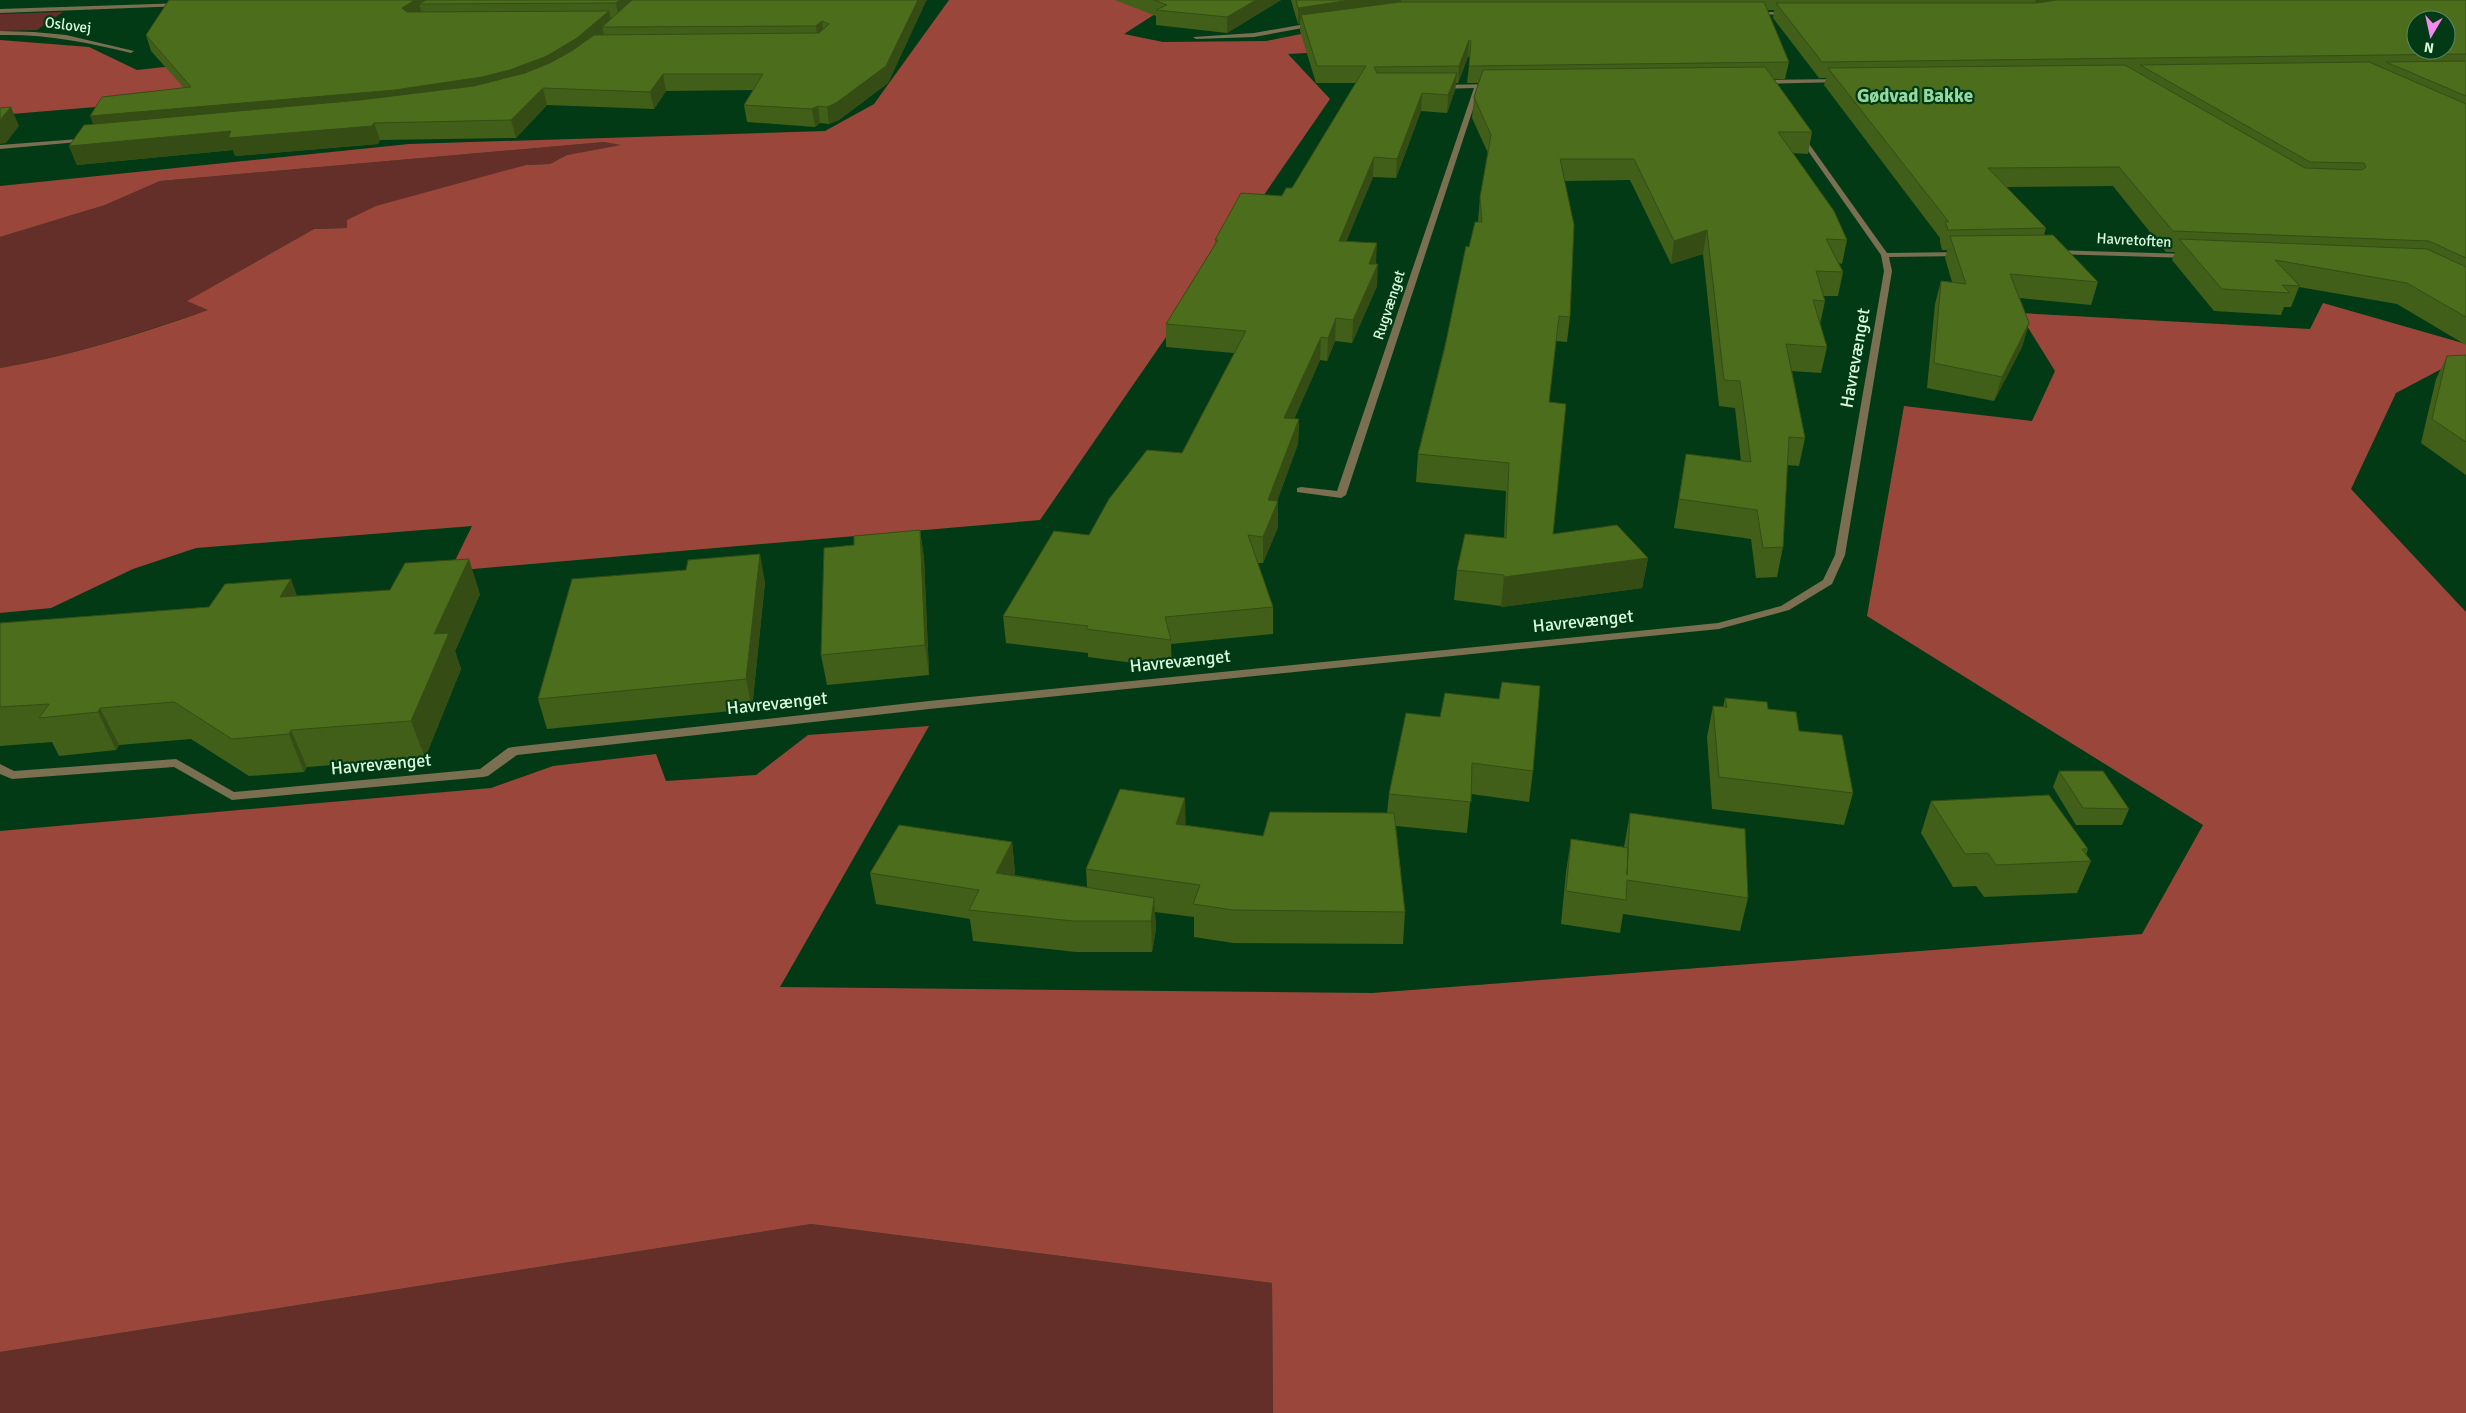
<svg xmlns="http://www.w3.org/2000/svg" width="2466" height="1413" font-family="Signika,sans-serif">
	<rect width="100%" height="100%" fill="#033a16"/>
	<path fill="#632f28" d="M 63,12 L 37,30 L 0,31 L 0,14 Z
		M 604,142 L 623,145 L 567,155 L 550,164 L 526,165 L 347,228 L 314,229 L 188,301 L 209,310 C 140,333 72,356 0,368 L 0,237 L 105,205 L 160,181 Z
		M 811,1224 L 1272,1283 L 1273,1413 L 0,1413 L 0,1352 Z"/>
	<path fill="#9b463b" d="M 949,0 L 1269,0 L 1166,7 L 1124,34 L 1163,42 L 1266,41 L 1371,20 L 1380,49 L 1288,54 L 1330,99 L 1040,520 L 450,571 L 472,526 L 196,548 L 133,569 L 51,608 L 0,613 L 0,368 C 71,356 140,334 208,310 L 187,301 L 314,229 L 347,228 L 347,220 L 376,206 L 526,165 L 550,164 L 567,155 L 621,145 L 604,142 L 160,181 L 105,205 L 0,237 L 0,186 L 409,144 L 825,131 L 874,104 Z
		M 0,40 L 89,47 L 137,70 L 182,65 L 429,79 L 0,115 Z
		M 2323,303 L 2466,344 L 2466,356 L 2396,393 L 2351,489 L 2466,612 L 2466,1413 L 1273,1413 L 1272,1283 L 811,1224 L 0,1352 L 0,831 L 491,788 L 553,766 L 656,754 L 666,781 L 756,775 L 808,735 L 929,726 L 780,987 L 1372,993 L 2142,934 L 2203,825 L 1867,616 L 1904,406 L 2032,421 L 2055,371 L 2019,313 L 2310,329 Z"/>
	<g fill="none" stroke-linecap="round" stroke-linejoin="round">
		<path fill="#7a6f51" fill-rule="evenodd" d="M 1317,22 L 1319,25 L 1254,37 L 1196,39 L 1193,37 L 1254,33 Z"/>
		<path fill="#7a6f51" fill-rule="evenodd" d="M 185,3 L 183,6 L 0,13 L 0,9 Z
			M 1791,12 L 1793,15 L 1748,14 L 1751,12 Z
			M 0,31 L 34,32 L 66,35 L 134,51 L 131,53 C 87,42 45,34 0,35 Z
			M 1841,79 L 1843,82 L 1759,84 L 1756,82 L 1759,80 Z
			M 1494,84 L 1496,87 L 1480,88 L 1346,495 L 1341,498 L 1297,492 L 1297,488 L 1301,487 L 1337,491 L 1474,88 L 1439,89 L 1436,87 L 1439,85 Z
			M 1798,134 L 1802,134 L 1887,253 L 1963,252 L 1967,254 L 1963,256 L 1889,257 L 1892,271 L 1845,555 L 1832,584 L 1789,610 L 1719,629 L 929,709 L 517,755 L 488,776 L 483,777 L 232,800 L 174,767 L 12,779 L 0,774 L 0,764 L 14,771 L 176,759 L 234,792 L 480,769 L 508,748 L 513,747 L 929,701 L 1718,623 L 1781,606 L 1823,580 L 1835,555 L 1884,271 L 1881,255 L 1797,135 Z
			M 92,138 L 92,140 L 90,141 L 0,149 L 0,145 Z
			M 2050,250 L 2190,254 L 2194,256 L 2190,258 L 2053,254 L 2050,254 Z"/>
	</g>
	<path fill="#415f18" d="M 169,0 L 926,1 L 888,83 L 839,120 L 829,124 L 820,123 L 815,127 L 747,122 L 744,105 L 753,90 L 666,91 L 654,109 L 547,105 L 516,138 L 380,140 L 378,144 L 235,156 L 233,150 L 77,165 L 69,146 L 93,124 L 183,87 L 151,51 L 146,35 Z
		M 1115,0 L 1281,0 L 1227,33 L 1156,25 L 1156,16 Z
		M 1291,0 L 2055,0 L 2055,1 L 2466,0 L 2466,345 L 2397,304 L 2299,287 L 2291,307 L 2284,307 L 2281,315 L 2214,311 L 2172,260 L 2175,252 L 2166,252 L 2113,186 L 2006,187 L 2046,228 L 2044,235 L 2098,282 L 2091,305 L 2020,298 L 2029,323 L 2022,347 L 1994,401 L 1927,388 L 1935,304 L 1941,281 L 1952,282 L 1945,258 L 1947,250 L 1942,250 L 1940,242 L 1940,238 L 1824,85 L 1826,78 L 1819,78 L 1773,18 L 1774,10 L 1767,10 L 1789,62 L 1785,79 L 1774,79 L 1812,132 L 1808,154 L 1793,153 L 1847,240 L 1842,264 L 1839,263 L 1843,272 L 1838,296 L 1824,296 L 1825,301 L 1820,324 L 1827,347 L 1821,373 L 1792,371 L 1805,438 L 1799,466 L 1787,465 L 1783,547 L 1777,577 L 1756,578 L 1751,539 L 1674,528 L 1686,454 L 1741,461 L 1735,408 L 1719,406 L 1703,254 L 1671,264 L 1630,180 L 1565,181 L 1570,317 L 1567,342 L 1556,341 L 1549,402 L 1553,534 L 1648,558 L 1642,588 L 1501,607 L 1501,606 L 1454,600 L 1457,570 L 1504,538 L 1506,491 L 1416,482 L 1418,454 L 1469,247 L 1478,222 L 1480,197 L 1488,153 L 1472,118 L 1474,97 L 1479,83 L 1467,83 L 1470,57 L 1468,57 L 1458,83 L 1456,83 L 1455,90 L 1447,113 L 1421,111 L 1396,178 L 1373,177 L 1346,241 L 1376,264 L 1377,286 L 1352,343 L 1335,341 L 1327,361 L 1320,360 L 1294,419 L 1299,419 L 1298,444 L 1277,501 L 1278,527 L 1263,563 L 1258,563 L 1273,607 L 1273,634 L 1171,644 L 1172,668 L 1088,657 L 1088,653 L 1006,643 L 1003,616 L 1089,535 L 1182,453 L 1234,353 L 1166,347 L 1166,324 L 1215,244 L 1215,240 L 1292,188 L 1356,83 L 1316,83 L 1300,31 L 1300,23 L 1298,24 Z
		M 2466,355 L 2466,475 L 2421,443 L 2436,379 L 2447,356 Z
		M 920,530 L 924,558 L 929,675 L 827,685 L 821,655 L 854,545 Z
		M 765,582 L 752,709 L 547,729 L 538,699 Z
		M 480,594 L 455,651 L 461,669 L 425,758 L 307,767 L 304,772 L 249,776 L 191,739 L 119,745 L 116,750 L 59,756 L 52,742 L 0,746 L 0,623 L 209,607 L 297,596 Z
		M 1725,698 L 1768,709 L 1799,731 L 1853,793 L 1844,825 L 1712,809 L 1707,737 L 1713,706 L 1723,707 Z
		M 1406,713 L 1533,771 L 1529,802 L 1471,794 L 1467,833 L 1396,826 L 1405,912 L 1403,944 L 1233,943 L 1194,937 L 1194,917 L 1155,912 L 1156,929 L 1152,952 L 1076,952 L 973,941 L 970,919 L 876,904 L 870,873 L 1012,842 L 1015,873 L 1014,875 L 1087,887 L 1086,869 L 1186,825 L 1263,836 L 1387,813 L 1389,794 Z
		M 2059,771 L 2129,809 L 2122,825 L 2076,825 L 2053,787 Z
		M 1931,801 L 2088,849 L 2086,855 L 2091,861 L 2077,893 L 1984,897 L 1976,886 L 1953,887 L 1921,833 Z
		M 1630,813 L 1748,898 L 1740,931 L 1623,914 L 1620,933 L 1561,924 L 1566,872 L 1571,839 L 1624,847 Z"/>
	<path fill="#354d14" d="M 415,0 L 441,0 L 419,4 L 422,13 L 406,24 L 402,8 Z
		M 620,0 L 639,0 L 619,18 L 616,3 Z
		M 918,0 L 928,0 L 926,1 L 888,83 L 839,120 L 829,124 L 827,107 Z
		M 1256,0 L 1281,0 L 1227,33 L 1227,17 Z
		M 1351,0 L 1401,0 L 1401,10 L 1301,15 L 1300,23 L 1298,24 L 1298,8 Z
		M 2036,0 L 2055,0 L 2054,6 L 2033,10 Z
		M 609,11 L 612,26 L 602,27 L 604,33 L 580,54 L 514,87 L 97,134 L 90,116 Z
		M 822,21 L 824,36 L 818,41 L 816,26 Z
		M 1469,40 L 1468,57 L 1458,83 L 1459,66 Z
		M 1457,73 L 1455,90 L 1447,113 L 1448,95 Z
		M 663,74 L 666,91 L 654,109 L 650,92 Z
		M 543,88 L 547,105 L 516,138 L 511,120 Z
		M 1422,93 L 1421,111 L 1396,178 L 1397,159 Z
		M 818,106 L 820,123 L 815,127 L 812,109 Z
		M 11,107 L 19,126 L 6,143 L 0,144 L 0,120 Z
		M 374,123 L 380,140 L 378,144 L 235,156 L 233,150 L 77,165 L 69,146 L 231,131 Z
		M 1374,157 L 1373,177 L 1338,262 L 1339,241 Z
		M 1707,230 L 1703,254 L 1671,264 L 1674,241 Z
		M 1377,243 L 1376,265 L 1369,264 Z
		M 1378,264 L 1377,286 L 1352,343 L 1353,320 Z
		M 1336,318 L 1335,341 L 1327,361 L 1328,338 Z
		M 2029,323 L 2022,347 L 1994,401 L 2002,377 Z
		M 1321,337 L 1320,360 L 1284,443 L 1284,418 Z
		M 1299,419 L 1298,444 L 1271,518 L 1278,501 L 1278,527 L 1263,563 L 1263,537 L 1268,500 Z
		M 920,530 L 924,558 L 929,675 L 925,645 Z
		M 760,554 L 765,582 L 752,709 L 746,679 Z
		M 1648,558 L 1642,588 L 1501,607 L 1504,577 Z
		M 469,559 L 480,594 L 455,651 L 461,669 L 425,758 L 411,721 L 434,634 Z
		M 291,579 L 304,615 L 280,597 Z
		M 100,708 L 119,745 L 116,750 L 98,712 Z
		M 291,730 L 307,767 L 304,772 L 289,734 Z
		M 1185,798 L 1186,830 L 1176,824 Z
		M 1012,842 L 1015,873 L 1000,903 L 996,873 Z
		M 1154,898 L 1156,929 L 1152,952 L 1151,921 Z"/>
	<path fill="#4c6e1c" stroke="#354d14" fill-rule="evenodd" d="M 169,0 L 415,0 L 402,8 L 407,12 L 609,11 L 577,38 L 547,56 L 510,70 L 482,77 L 395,90 L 90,116 L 102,97 L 191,87 L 146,35 Z
		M 426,0 L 620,0 L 616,3 L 419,4 Z
		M 632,0 L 918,0 L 886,66 L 836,103 L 827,107 L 818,106 L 812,109 L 744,105 L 763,74 L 663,74 L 650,92 L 543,88 L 511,120 L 374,123 L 372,126 L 228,138 L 231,131 L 69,146 L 84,125 L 360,100 L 474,86 L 525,73 L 550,63 L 573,50 L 594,35 L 819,33 L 829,24 L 822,21 L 816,26 L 602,27 Z
		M 1154,0 L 1256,0 L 1227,17 L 1156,10 L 1167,5 Z
		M 1296,0 L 1351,0 L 1298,8 Z
		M 2057,0 L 2466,0 L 2466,54 L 1822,62 L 1776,3 L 2037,3 ZM 2416,20 L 2446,20 L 2446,50 L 2416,50 Z
		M 1400,2 L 1764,2 L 1789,62 L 1469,66 L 1471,41 L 1469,40 L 1459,66 L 1374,67 L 1377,73 L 1457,73 L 1448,95 L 1422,93 L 1397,159 L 1374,157 L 1339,241 L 1377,243 L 1369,264 L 1378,264 L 1353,320 L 1336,318 L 1328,338 L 1321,337 L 1284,418 L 1299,419 L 1268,500 L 1278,501 L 1263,537 L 1248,535 L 1273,607 L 1165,617 L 1171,640 L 1086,629 L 1088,626 L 1003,616 L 1054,531 L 1089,535 L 1109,499 L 1147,450 L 1182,453 L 1246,331 L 1166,324 L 1218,240 L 1215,240 L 1241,193 L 1282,196 L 1286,188 L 1292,188 L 1366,66 L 1317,66 L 1301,15 Z
		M 2466,61 L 2466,96 L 2386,62 Z
		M 2369,62 L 2466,104 L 2466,258 L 2429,241 L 2173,231 L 2119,167 L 1988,168 L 2046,228 L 1948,230 L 1945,221 L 1949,222 L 1828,68 L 2125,65 L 2305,168 L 2362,170 L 2366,167 L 2364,163 L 2310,162 L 2140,65 Z
		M 1765,67 L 1812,132 L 1778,132 L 1834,211 L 1847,240 L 1826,239 L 1843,272 L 1816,271 L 1825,301 L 1813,300 L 1827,347 L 1786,344 L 1805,438 L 1789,437 L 1783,547 L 1763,548 L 1757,510 L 1679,499 L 1686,454 L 1751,462 L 1740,381 L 1724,380 L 1707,230 L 1674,241 L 1634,159 L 1560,159 L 1574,225 L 1570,317 L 1559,316 L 1549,402 L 1566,404 L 1553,534 L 1617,525 L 1648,558 L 1504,577 L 1504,575 L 1457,570 L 1465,534 L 1506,538 L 1509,463 L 1418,454 L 1444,351 L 1466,246 L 1469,247 L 1475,222 L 1482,222 L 1480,197 L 1491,135 L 1474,97 L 1483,70 Z
		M 11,107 L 0,120 L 0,108 Z
		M 2053,235 L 2098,282 L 2010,274 L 2029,323 L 2002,377 L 1934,363 L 1941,281 L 1966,284 L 1950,236 Z
		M 2179,239 L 2427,249 L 2466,267 L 2466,317 L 2407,283 L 2275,260 L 2300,286 L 2282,285 L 2290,293 L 2222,289 Z
		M 2466,355 L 2466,442 L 2432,419 L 2447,356 Z
		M 920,530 L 925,645 L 821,655 L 824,548 L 854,545 L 854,536 Z
		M 760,554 L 746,679 L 538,699 L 572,579 L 686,570 L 688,560 Z
		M 469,559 L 434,634 L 449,633 L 411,721 L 291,730 L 289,734 L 232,739 L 174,702 L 100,708 L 98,712 L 39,718 L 49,704 L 0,707 L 0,623 L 209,607 L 225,584 L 291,579 L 280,597 L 390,590 L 405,563 Z
		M 1502,682 L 1540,686 L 1533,771 L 1472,763 L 1471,802 L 1389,794 L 1406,713 L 1440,717 L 1445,693 L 1499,699 Z
		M 1725,698 L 1767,702 L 1768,709 L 1796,712 L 1799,731 L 1842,735 L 1853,793 L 1719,777 L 1713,706 L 1727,707 Z
		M 2059,771 L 2103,771 L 2129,809 L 2083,808 Z
		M 1120,789 L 1185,798 L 1176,824 L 1263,836 L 1270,812 L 1394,813 L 1405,912 L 1233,910 L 1193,904 L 1200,885 L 1086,869 Z
		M 2049,795 L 2088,849 L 2082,849 L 2091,861 L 1996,865 L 1988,853 L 1965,854 L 1931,801 Z
		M 1630,813 L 1745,829 L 1748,898 L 1627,880 L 1626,900 L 1566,891 L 1571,839 L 1628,848 L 1627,875 Z
		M 899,825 L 1012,842 L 996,873 L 1154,898 L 1151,921 L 1073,921 L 969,910 L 979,890 L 870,873 Z"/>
	<g text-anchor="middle" stroke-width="4.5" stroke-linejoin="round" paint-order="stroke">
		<g font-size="15" fill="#d8f9dd" stroke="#033a16">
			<text transform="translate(68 25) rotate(7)" y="5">Oslovej</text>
			<text transform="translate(2134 240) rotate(3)" y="5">Havretoften</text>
			<text transform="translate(1389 305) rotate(-72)" y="5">Rugvænget</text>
		</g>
		<g font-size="18" fill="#d8f9dd" stroke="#033a16">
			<text transform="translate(1855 358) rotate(-80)" y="6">Havrevænget</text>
			<text transform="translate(1583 621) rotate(-6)" y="6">Havrevænget</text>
			<text transform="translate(1180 661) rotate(-6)" y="6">Havrevænget</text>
			<text transform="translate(777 703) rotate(-6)" y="6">Havrevænget</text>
			<text transform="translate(381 764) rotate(-5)" y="6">Havrevænget</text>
		</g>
		<g font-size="19" font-weight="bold" fill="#95d8a1" stroke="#033a16">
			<text x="1915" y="102">Gødvad Bakke</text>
		</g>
	</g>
	<g transform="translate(2431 35) rotate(189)"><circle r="24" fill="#033a16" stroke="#588666"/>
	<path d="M0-4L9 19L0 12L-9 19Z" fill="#f589ee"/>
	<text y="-8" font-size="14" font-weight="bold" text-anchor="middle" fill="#d8f9dd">N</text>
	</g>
</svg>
